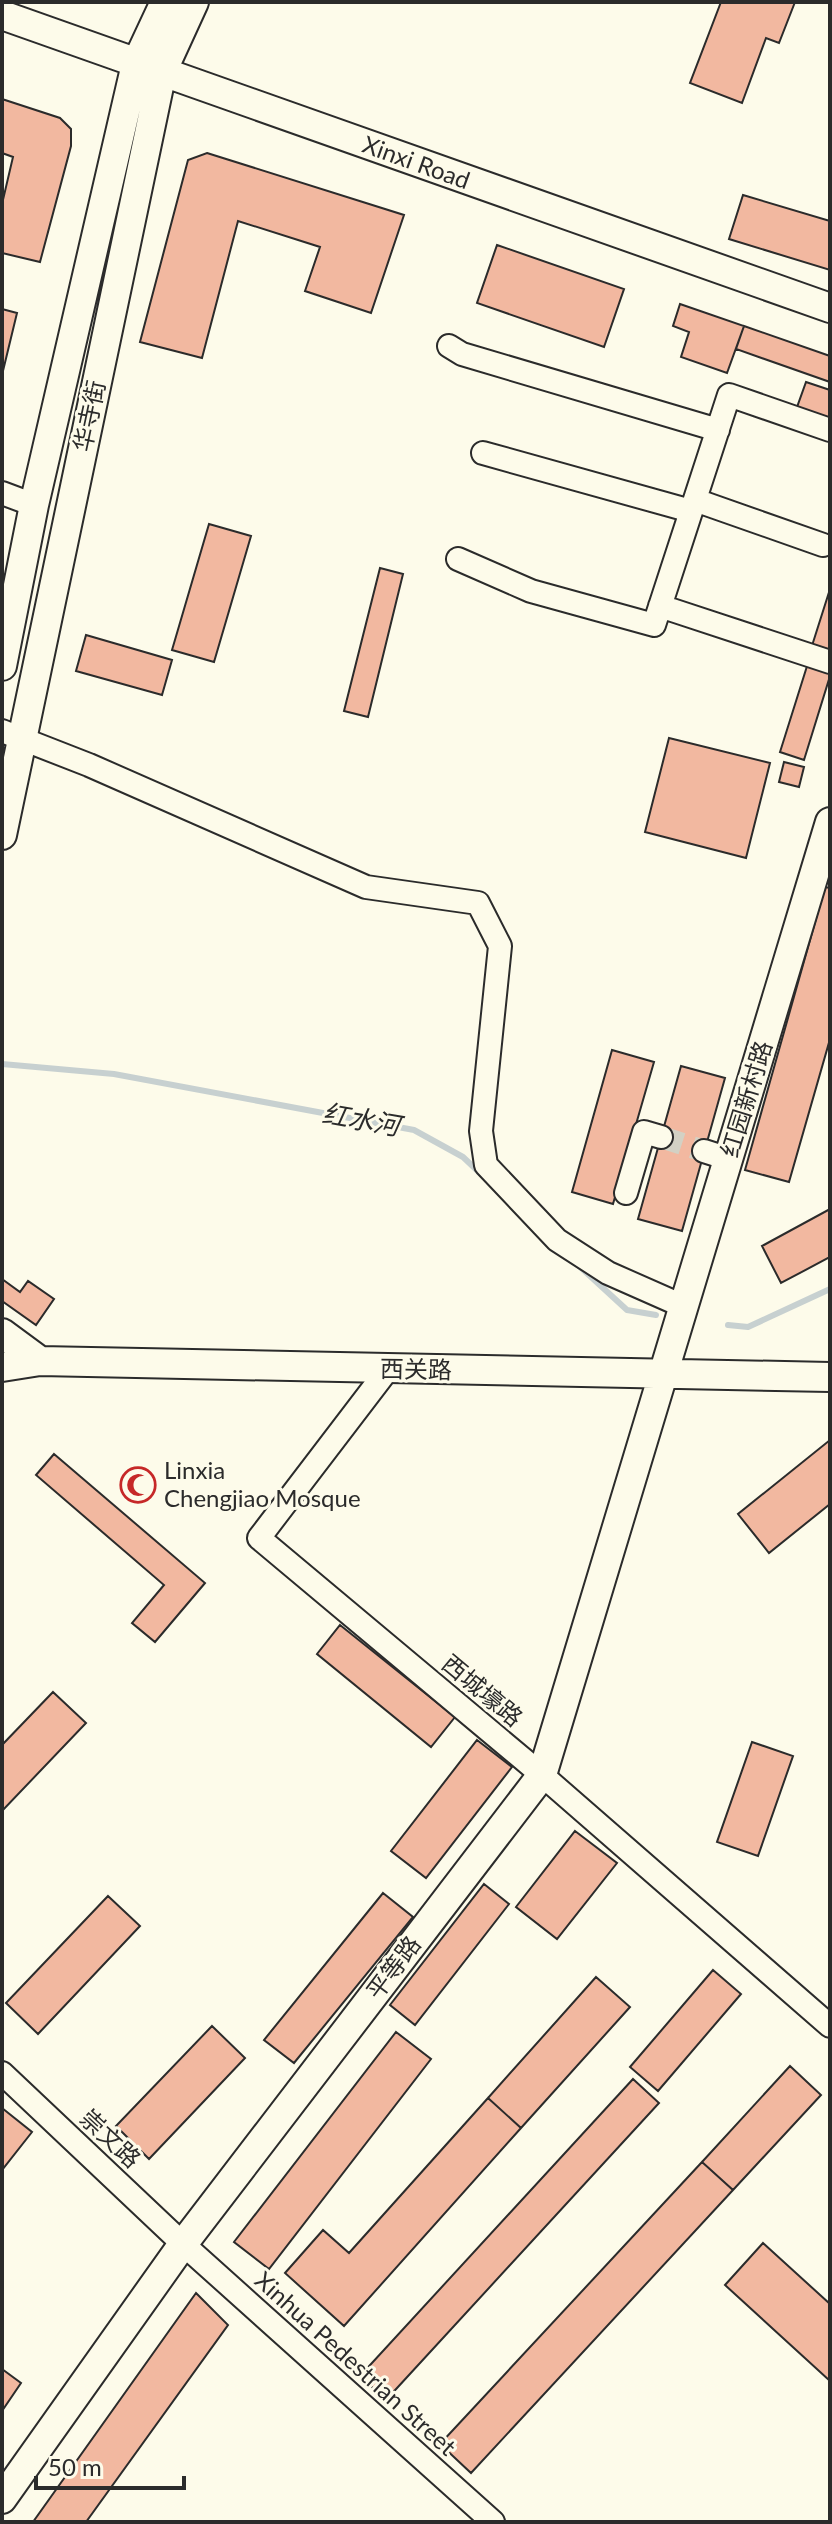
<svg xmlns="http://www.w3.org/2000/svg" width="832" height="2524" font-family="Lato,'Noto Sans SC',sans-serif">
	<rect width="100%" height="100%" fill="#fdfbea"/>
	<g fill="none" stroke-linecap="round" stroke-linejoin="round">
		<path stroke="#c7d0d0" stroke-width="6" d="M 2,1064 L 114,1074 L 414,1130 L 463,1157 L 482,1175
			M 578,1265 L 627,1310 L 656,1315
			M 728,1325 L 748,1327 L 830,1289"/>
	</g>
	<path fill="#f2b8a0" stroke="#2b2b2b" stroke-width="2" d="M 721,2 L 795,2 L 779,43 L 766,38 L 742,103 L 690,83 Z
		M 2,99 L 60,118 L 71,129 L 71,146 L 40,262 L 2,253 L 2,204 L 13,157 L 2,153 Z
		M 207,153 L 404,215 L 371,313 L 305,291 L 320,247 L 238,221 L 202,358 L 140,342 L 188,160 Z
		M 743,195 L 830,221 L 830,270 L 729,239 Z
		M 497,245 L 624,289 L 604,347 L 477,303 Z
		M 680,304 L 744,326 L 727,373 L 681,357 L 689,332 L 673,326 Z
		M 2,309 L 17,313 L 2,375 Z
		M 744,326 L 830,356 L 830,382 L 736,349 Z
		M 806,382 L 830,390 L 830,422 L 796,410 Z
		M 209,524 L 251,536 L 214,662 L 172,650 Z
		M 380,568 L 403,574 L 368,717 L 344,711 Z
		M 830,589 L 830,658 L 810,652 Z
		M 86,635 L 172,660 L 162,695 L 76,671 Z
		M 808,663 L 830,670 L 830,676 L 804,760 L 780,752 Z
		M 669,738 L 770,763 L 746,858 L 645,832 Z
		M 784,762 L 804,767 L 799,787 L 779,782 Z
		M 825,887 L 830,888 L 830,1039 L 789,1182 L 745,1170 Z
		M 612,1050 L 654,1062 L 613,1204 L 572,1192 Z
		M 681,1066 L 725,1078 L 682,1231 L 638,1219 Z
		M 830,1209 L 830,1257 L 781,1283 L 762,1246 Z
		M 2,1279 L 20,1292 L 28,1281 L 54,1299 L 36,1325 L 2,1301 Z
		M 830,1440 L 830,1504 L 769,1553 L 738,1514 Z
		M 54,1454 L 205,1583 L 155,1642 L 132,1623 L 164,1585 L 36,1475 Z
		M 340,1625 L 455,1717 L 431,1747 L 317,1654 Z
		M 53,1692 L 86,1723 L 2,1811 L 2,1745 Z
		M 477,1740 L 512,1767 L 426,1878 L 391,1851 Z
		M 752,1742 L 793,1756 L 758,1856 L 717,1842 Z
		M 575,1831 L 617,1863 L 557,1939 L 516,1907 Z
		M 484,1884 L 509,1904 L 415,2025 L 390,2005 Z
		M 383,1893 L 413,1917 L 294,2063 L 264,2040 Z
		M 108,1896 L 140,1926 L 38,2034 L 6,2003 Z
		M 713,1970 L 741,1994 L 658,2091 L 630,2067 Z
		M 596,1977 L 630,2007 L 521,2128 L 488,2098 Z
		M 212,2026 L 245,2058 L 149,2159 L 116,2126 Z
		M 396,2032 L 431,2059 L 269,2269 L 234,2242 Z
		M 790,2066 L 821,2095 L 733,2190 L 702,2162 Z
		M 633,2079 L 659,2103 L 386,2400 L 360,2376 Z
		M 488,2098 L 521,2128 L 344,2326 L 285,2273 L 323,2230 L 349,2253 Z
		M 2,2108 L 32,2132 L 2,2170 Z
		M 702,2162 L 733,2190 L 471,2473 L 440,2444 Z
		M 763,2243 L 830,2304 L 830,2381 L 725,2285 Z
		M 196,2293 L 228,2325 L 86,2522 L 33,2522 Z
		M 2,2369 L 21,2383 L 2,2411 Z"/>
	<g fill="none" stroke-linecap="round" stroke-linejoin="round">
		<path stroke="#d3d1c4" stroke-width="22" stroke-dasharray="22 11" stroke-linecap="butt" d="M 661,1137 L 704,1151"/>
		<defs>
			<path id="minor" d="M 449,346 L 462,354 L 718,430
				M 483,453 L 691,511
				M 2,493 L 34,505
				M 695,500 L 823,545
				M 458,559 L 531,591 L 654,625 L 729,395 L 830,430
				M 660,606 L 830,662
				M 2,731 L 89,765 L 366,887 L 478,903 L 500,946 L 481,1131 L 486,1165 L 557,1240 L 608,1273 L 685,1307
				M 704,1151 L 729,1159
				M 626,1193 L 644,1132 L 661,1137
				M 388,1369 L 259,1538 L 542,1775 L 830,2026
				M 2,2073 L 183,2244 L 493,2522"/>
			<path id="major" d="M 2,15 L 830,308
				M 2,666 L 34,505 L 136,64 L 165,2
				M 2,835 L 162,72 L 194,2
				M 2,1333 L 40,1361
				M 2,1367 L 40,1361 L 830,1377
				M 2,2499 L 183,2244 L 542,1775 L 830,822"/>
		</defs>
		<use href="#minor" stroke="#2b2b2b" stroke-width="26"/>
		<use href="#major" stroke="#2b2b2b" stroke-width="32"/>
		<use href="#minor" stroke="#fdfbea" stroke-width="22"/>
		<use href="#major" stroke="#fdfbea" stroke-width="28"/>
	</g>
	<defs>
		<symbol id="mosque-ring" viewBox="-11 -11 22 22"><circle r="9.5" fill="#fdfbea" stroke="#c62828" stroke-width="1.5"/><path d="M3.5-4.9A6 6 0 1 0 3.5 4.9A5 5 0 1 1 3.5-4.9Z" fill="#c62828"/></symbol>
	</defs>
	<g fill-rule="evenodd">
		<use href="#mosque-ring" x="118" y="1465" width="40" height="40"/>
	</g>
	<g text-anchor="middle" stroke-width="6" stroke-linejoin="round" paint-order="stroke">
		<g font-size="24" fill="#2b2b2b" stroke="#fdfbea">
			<text transform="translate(416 163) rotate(20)" y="8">Xinxi Road</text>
			<text transform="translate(90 416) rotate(-78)" y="8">华寺街</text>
			<text transform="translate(747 1099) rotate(-73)" y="8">红园新村路</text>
			<text transform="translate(416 1370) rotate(1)" y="8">西关路</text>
			<text transform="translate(482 1691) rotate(40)" y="8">西城壕路</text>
			<text transform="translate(394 1968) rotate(-53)" y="8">平等路</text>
			<text transform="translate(110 2139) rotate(43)" y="8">崇文路</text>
			<text transform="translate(355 2364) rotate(42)" y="8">Xinhua Pedestrian Street</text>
		</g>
		<g font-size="24" fill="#2b2b2b" stroke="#fdfbea" text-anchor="start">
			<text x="164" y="1479">Linxia<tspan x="164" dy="28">Chengjiao Mosque</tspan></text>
		</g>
		<g font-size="26" font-style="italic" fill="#2b2b2b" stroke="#fdfbea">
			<text transform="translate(361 1120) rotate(10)" y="9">红水河</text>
		</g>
	</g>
	<rect width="832" height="2524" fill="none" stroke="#2b2b2b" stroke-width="8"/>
	<path d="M36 2476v12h148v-12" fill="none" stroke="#2b2b2b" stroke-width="4"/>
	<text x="48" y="2476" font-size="24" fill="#2b2b2b" stroke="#fdfbea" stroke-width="6" paint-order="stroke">50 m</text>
</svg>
